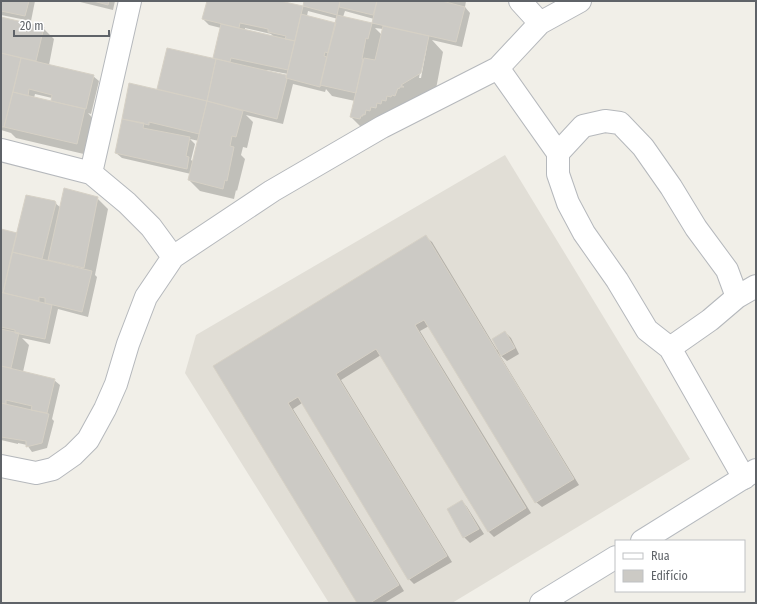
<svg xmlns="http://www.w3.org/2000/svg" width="757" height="604" font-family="'Fira Sans Condensed',sans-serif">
	<rect width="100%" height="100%" fill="#f1efe8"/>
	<path fill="#e1ded6" d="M 505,155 L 690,459 L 452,603 L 329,603 L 185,373 L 196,335 Z"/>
	<path fill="#0003" fill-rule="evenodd" d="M 1,1 L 35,1 L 31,21 L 1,15 Z
		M 76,1 L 115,1 L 113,10 Z
		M 208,1 L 280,1 L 303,7 L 305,2 L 302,1 L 466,1 L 465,7 L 470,13 L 462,47 L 432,40 L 443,52 L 436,89 L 366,132 L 351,117 L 355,101 L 332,96 L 326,89 L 325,92 L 293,84 L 283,124 L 246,115 L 253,122 L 247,148 L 243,147 L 241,155 L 245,159 L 237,191 L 236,190 L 234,199 L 200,191 L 189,180 L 191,174 L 122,158 L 116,153 L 161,92 L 158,89 L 214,60 L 221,28 L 209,25 L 203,19 ZM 308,11 L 338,19 L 336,24 L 307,16 ZM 345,11 L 374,19 L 372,24 L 343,17 ZM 245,28 L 271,34 L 275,38 L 245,30 ZM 375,28 L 383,29 L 382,35 ZM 425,46 L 427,46 L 421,78 L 419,78 ZM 267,70 L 288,74 L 287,76 L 267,72 ZM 190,139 L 199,141 L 194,162 L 191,160 L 195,144 Z
		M 1,18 L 43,28 L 54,39 L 49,65 L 93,76 L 99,81 L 91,114 L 88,113 L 95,121 L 88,155 L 16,138 L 11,133 L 1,130 ZM 35,94 L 52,98 L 51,102 L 34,98 Z
		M 97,198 L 108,209 L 95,275 L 97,277 L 88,317 L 58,309 L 50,344 L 22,338 L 29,345 L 23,372 L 54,380 L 60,385 L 52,419 L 54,421 L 47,448 L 32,452 L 27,445 L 18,443 L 18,444 L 1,440 L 1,230 L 16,234 L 54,202 L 61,208 Z
		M 426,237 L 432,242 L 497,350 L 499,349 L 505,332 L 511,338 L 519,354 L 507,361 L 499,354 L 579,485 L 542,507 L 536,502 L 429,326 L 420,331 L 531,513 L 494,537 L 488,531 L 381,355 L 341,380 L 452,562 L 414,584 L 409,579 L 302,403 L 293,409 L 404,591 L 384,603 L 358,603 L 214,366 Z
		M 462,501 L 467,507 L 484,534 L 470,543 L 464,537 Z"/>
	<path fill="#cccac5" stroke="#d6d1c6" d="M 1,1 L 29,1 L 25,16 L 1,11 Z
		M 93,1 L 109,1 L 108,5 Z
		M 207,1 L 280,1 L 303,6 L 295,41 L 285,39 L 286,36 L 268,32 L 268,29 L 240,23 L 239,28 L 202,19 Z
		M 304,1 L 340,1 L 337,15 L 303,6 Z
		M 340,1 L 377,1 L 373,15 L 339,7 Z
		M 377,1 L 442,1 L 465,7 L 456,42 L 372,23 Z
		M 301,14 L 336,23 L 328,53 L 325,52 L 324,56 L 327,57 L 320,87 L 286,78 Z
		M 337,15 L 372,23 L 368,39 L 366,38 L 362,59 L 363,59 L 356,93 L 320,85 Z
		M 1,17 L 44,27 L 36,61 L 1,53 Z
		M 221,24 L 295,41 L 288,70 L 231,58 L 230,62 L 213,58 Z
		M 383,26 L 429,36 L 421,73 L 401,85 L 404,87 L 400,87 L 399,89 L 398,88 L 395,96 L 392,95 L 391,97 L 387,96 L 386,101 L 382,100 L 381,104 L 377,103 L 376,108 L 371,107 L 370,111 L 366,110 L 365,115 L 363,114 L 363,116 L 361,116 L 360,119 L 350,117 L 364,58 L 375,60 Z
		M 167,48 L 216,59 L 207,101 L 157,89 Z
		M 1,53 L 21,58 L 4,127 L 1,127 Z
		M 21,58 L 94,75 L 86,109 L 51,101 L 52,95 L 29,89 L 28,96 L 13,92 Z
		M 216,59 L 286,75 L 286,78 L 287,79 L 277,119 L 207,101 Z
		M 129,83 L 207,101 L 199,134 L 149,122 L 149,125 L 122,119 Z
		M 13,92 L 85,109 L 77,144 L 4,127 Z
		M 207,101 L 243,111 L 236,137 L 232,136 L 230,146 L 234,147 L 227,181 L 225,180 L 223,189 L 188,180 Z
		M 122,119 L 144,123 L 143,128 L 190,137 L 186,156 L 189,157 L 187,169 L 115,153 Z
		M 64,188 L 98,197 L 84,268 L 48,260 Z
		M 26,195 L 55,201 L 56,203 L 42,259 L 12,252 Z
		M 1,229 L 17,233 L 3,293 L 1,292 Z
		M 426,235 L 574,479 L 535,503 L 424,320 L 415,325 L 526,508 L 488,532 L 376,349 L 336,374 L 447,556 L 408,580 L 298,397 L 288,403 L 399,585 L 370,603 L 357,603 L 213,366 Z
		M 12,252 L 92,271 L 82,312 L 45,303 L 45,298 L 39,297 L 39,301 L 3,293 Z
		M 1,292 L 52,305 L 45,339 L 15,333 L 15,330 L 1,327 Z
		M 1,329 L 19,333 L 11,368 L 1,366 Z
		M 505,331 L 515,348 L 501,356 L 492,339 Z
		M 1,366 L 55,379 L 47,413 L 31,410 L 32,406 L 6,400 L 6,404 L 1,403 Z
		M 1,403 L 49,414 L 42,443 L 26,447 L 26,441 L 1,437 Z
		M 462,500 L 479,529 L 463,538 L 447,509 Z"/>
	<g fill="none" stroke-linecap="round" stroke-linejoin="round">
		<defs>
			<path id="street" d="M 520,1 L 540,23
				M 498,68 L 558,153
				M 605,121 L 620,123 L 643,147 L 671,187 L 696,228 L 727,270 L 737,297 L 710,320 L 670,348 L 647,330 L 617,280 L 584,233 L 568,203 L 558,174 L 558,153 L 583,126 Z
				M 1,150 L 91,173 L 127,203 L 151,227 L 173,257
				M 91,173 L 130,1
				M 737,297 L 756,286
				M 670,348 L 744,478
				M 1,466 L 36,473 L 53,469 L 73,455 L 88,440 L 105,409 L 116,384 L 128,344 L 146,297 L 173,257 L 272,191 L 382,127 L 498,68 L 540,23 L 580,1"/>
			<path id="secondary" d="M 642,541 L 756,470
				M 541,603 L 616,557"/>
		</defs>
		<use href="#street" stroke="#b5b8bc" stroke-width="24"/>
		<use href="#secondary" stroke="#b6babf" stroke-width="24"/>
		<use href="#street" stroke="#fff" stroke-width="22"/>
		<use href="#secondary" stroke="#fff" stroke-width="22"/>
	</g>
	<rect width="757" height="604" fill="none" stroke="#5f6368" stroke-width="4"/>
	<rect x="615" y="540" width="130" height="52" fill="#ffffff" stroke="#bfc1c3"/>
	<rect x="623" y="553" width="20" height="6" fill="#ffffff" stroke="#bfc1c3"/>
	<text x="651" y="560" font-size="12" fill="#5f6368">Rua</text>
	<rect x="623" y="570" width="20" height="12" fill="#cccac5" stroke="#bfc1c3"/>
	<text x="651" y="580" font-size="12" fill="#5f6368">Edifício</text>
	<path d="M14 30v6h95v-6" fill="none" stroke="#5f6368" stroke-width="2"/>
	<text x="20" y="30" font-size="12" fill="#5f6368" stroke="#ffffff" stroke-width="3" paint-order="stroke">20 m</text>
</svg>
